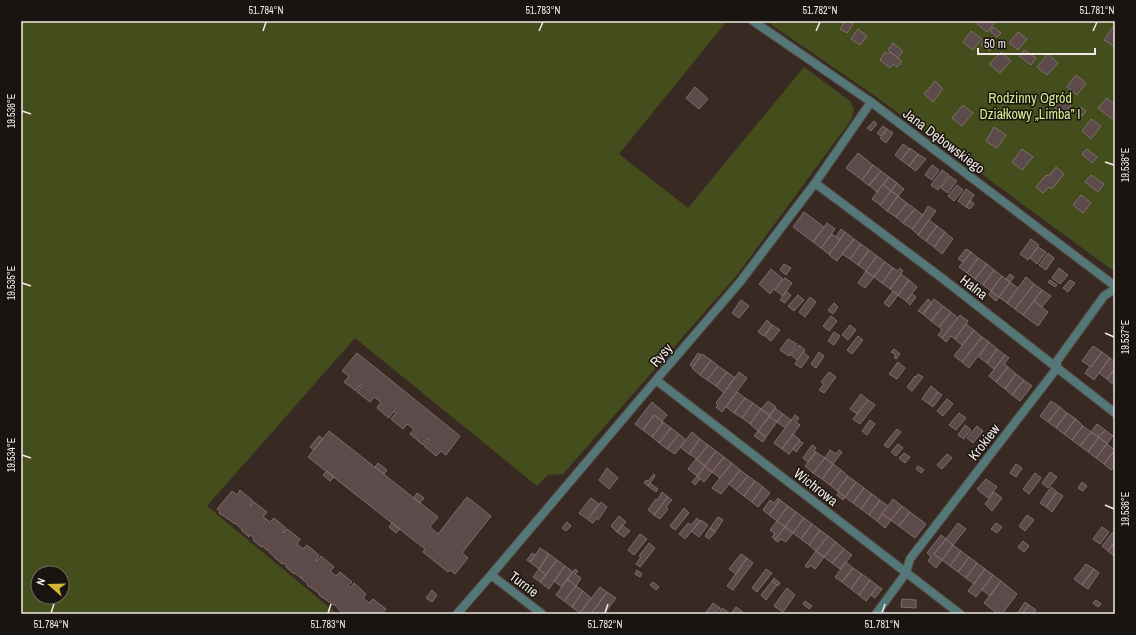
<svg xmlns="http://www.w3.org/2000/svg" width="1136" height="635" font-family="'Archivo Narrow',sans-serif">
	<rect width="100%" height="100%" fill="#382a23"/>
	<path fill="#444e1d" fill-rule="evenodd" d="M 21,21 L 727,21 L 619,154 L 688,208 L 804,67 L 850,101 L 854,109 L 851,120 L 737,275 L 563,474 L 548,475 L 537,486 L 355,338 L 207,506 L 337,614 L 21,614 ZM 38,573 L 62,573 L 62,597 L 38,597 Z
		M 766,21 L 1115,21 L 1115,272 L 875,96 Z"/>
	<path fill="#5c4b4a" stroke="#806d6c" d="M 845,21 L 849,21 L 853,24 L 847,33 L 840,29 Z
		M 979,21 L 996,21 L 987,32 L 977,24 Z
		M 993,27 L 1001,33 L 997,37 L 990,31 Z
		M 1113,27 L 1115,28 L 1115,47 L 1104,40 Z
		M 858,29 L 867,36 L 860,45 L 851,39 Z
		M 971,31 L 982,39 L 973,50 L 963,42 Z
		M 1018,32 L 1027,39 L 1018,50 L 1009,43 Z
		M 986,38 L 995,45 L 990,51 L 981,45 Z
		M 893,43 L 903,51 L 898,58 L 890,52 L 888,50 Z
		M 1024,50 L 1036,58 L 1031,65 L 1019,56 Z
		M 885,52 L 888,54 L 890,52 L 902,61 L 897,67 L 893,64 L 890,68 L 880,60 Z
		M 1001,52 L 1011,61 L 1000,73 L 989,64 Z
		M 1048,54 L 1058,63 L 1047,75 L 1037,67 Z
		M 1076,75 L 1086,83 L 1077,95 L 1067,87 Z
		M 935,81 L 943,89 L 933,102 L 924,94 Z
		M 695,87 L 708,99 L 699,109 L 686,98 Z
		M 1062,97 L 1071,105 L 1063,115 L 1054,107 Z
		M 1107,98 L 1115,105 L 1115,115 L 1112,119 L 1098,108 Z
		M 963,105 L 973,113 L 962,126 L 952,118 Z
		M 1081,107 L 1086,111 L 1082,116 L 1077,112 Z
		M 1091,119 L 1101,126 L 1091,139 L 1082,131 Z
		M 874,121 L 877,124 L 871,131 L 867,128 Z
		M 883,126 L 887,129 L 881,136 L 877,133 Z
		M 994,127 L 1006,135 L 997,148 L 986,141 Z
		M 887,129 L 893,133 L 886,143 L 880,138 Z
		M 903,144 L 910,149 L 901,160 L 895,155 Z
		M 910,148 L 918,154 L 909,166 L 901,160 Z
		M 1022,149 L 1033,157 L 1022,170 L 1012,162 Z
		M 1087,149 L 1097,157 L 1092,163 L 1082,154 Z
		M 858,153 L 873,165 L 862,180 L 846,168 Z
		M 918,154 L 926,159 L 916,171 L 909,166 Z
		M 873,165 L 881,171 L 869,186 L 862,180 Z
		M 932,165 L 939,170 L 932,180 L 925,175 Z
		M 1056,167 L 1064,174 L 1052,189 L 1049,187 L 1043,193 L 1036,187 L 1046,175 L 1049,176 Z
		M 942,170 L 949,175 L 938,190 L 931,185 Z
		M 881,171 L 889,177 L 877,192 L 869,185 Z
		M 1091,175 L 1104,184 L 1098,192 L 1085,182 Z
		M 950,176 L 957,181 L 948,193 L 941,188 Z
		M 889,177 L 897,183 L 891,191 L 883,184 Z
		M 897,183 L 904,189 L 898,196 L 891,191 Z
		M 883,184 L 891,191 L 880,205 L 872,199 Z
		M 957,185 L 963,190 L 954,201 L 948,196 Z
		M 966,189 L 974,195 L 966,207 L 958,201 Z
		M 891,191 L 898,196 L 887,211 L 880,205 Z
		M 1081,195 L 1091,203 L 1083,213 L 1073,205 Z
		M 898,196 L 907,203 L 896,217 L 887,211 Z
		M 970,200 L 974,204 L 970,209 L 966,207 Z
		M 907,203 L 915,209 L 903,223 L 896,217 Z
		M 928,206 L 936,211 L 918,235 L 912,229 L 923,215 Z
		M 915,209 L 923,215 L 912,229 L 903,223 Z
		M 804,212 L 824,227 L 813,242 L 793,227 Z
		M 929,220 L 937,226 L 926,241 L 918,235 Z
		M 827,223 L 835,229 L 821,248 L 813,242 Z
		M 937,226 L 945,232 L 934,247 L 926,241 Z
		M 841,229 L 845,232 L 840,240 L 836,237 Z
		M 845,232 L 854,239 L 837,261 L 829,255 Z
		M 945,232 L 953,239 L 942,254 L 934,247 Z
		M 832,234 L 840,240 L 829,254 L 821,248 Z
		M 854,239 L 861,244 L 850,259 L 842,254 Z
		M 1031,239 L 1039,245 L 1028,260 L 1020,254 Z
		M 861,244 L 869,250 L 858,265 L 850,259 Z
		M 1038,247 L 1046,252 L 1037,264 L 1030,258 Z
		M 966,249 L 971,252 L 963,262 L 958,259 Z
		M 869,250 L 877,256 L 866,271 L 858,265 Z
		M 971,252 L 978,258 L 967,273 L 959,267 Z
		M 1048,253 L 1054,258 L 1046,270 L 1039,265 Z
		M 877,256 L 885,262 L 874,277 L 866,271 Z
		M 978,258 L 987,264 L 975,279 L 967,273 Z
		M 885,262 L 893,268 L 882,283 L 874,277 Z
		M 784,264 L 791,268 L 786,275 L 780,270 Z
		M 987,264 L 994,270 L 983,285 L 975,279 Z
		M 893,268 L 898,271 L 900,268 L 903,271 L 890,289 L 882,283 Z
		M 1059,268 L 1068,275 L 1060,284 L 1052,278 Z
		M 771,269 L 783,279 L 770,294 L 759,284 Z
		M 994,270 L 1002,276 L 991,291 L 983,285 Z
		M 866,271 L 874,277 L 865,288 L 858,283 Z
		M 901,274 L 909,280 L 898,295 L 890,289 Z
		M 1010,274 L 1014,277 L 1010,282 L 1006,279 Z
		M 1002,276 L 1010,282 L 999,297 L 991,291 Z
		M 1026,277 L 1034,284 L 1015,309 L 1007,303 Z
		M 785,278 L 792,283 L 783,296 L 775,290 Z
		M 909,280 L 917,287 L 906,301 L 898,295 Z
		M 1050,280 L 1057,285 L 1055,287 L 1048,282 Z
		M 1070,280 L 1075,283 L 1068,292 L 1063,288 Z
		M 1010,282 L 1018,288 L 1007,303 L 999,297 Z
		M 1034,284 L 1042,290 L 1023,315 L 1015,309 Z
		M 1042,290 L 1051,296 L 1042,307 L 1034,301 Z
		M 786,291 L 791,295 L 785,303 L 780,300 Z
		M 893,291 L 898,295 L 889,307 L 884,303 Z
		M 991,291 L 999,297 L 996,301 L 989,295 Z
		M 912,294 L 916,297 L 910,305 L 906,301 Z
		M 798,295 L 804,300 L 794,311 L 788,306 Z
		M 810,297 L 816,302 L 805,317 L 799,312 Z
		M 928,299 L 932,303 L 923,314 L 918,311 Z
		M 934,299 L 943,306 L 931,321 L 923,314 Z
		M 741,300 L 749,306 L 739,318 L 732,313 Z
		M 1034,301 L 1048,312 L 1038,326 L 1023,315 Z
		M 834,303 L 838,307 L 833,314 L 828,310 Z
		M 943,306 L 951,312 L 939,327 L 931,321 Z
		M 951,312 L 958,318 L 942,338 L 938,335 L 942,330 L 939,327 Z
		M 960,315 L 968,321 L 955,339 L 951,336 L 946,342 L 942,338 Z
		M 831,316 L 837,321 L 829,331 L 823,326 Z
		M 767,320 L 772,325 L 764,336 L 758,332 Z
		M 966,324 L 974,330 L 962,345 L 955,339 Z
		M 772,325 L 780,330 L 771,341 L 765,336 Z
		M 850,325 L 856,330 L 848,340 L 842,335 Z
		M 974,330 L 982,337 L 962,362 L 954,356 Z
		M 834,332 L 840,336 L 834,345 L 828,341 Z
		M 858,336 L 863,340 L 852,354 L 847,350 Z
		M 982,337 L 989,342 L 969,368 L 962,362 Z
		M 788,339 L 797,344 L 789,356 L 780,350 Z
		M 989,342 L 997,349 L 987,363 L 979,357 Z
		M 799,345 L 805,350 L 797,360 L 791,355 Z
		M 1093,346 L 1102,352 L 1091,367 L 1082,361 Z
		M 894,349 L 900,354 L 896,359 L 894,357 L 896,355 L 891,352 Z
		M 997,349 L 1005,355 L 994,369 L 987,363 Z
		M 803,352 L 809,357 L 801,368 L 795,364 Z
		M 819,352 L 824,356 L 816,368 L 811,364 Z
		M 1102,352 L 1110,358 L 1094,380 L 1085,373 L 1090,366 L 1091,367 Z
		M 357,353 L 460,436 L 446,455 L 441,451 L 436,456 L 424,446 L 429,440 L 428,438 L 423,445 L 410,434 L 414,429 L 407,424 L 403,429 L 391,419 L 396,413 L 394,411 L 389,418 L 377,408 L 381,402 L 374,397 L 370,402 L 357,392 L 362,386 L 361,384 L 356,391 L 344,382 L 349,376 L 342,371 Z
		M 698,353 L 701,355 L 693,367 L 690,365 Z
		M 702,354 L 711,360 L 700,375 L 692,368 Z
		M 1005,355 L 1009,358 L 1004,364 L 1008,367 L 996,382 L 989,376 Z
		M 1110,358 L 1115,362 L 1115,368 L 1107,379 L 1099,373 Z
		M 711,360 L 718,366 L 707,380 L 700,375 Z
		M 898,362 L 905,368 L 897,379 L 889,374 Z
		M 718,366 L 727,372 L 716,386 L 707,380 Z
		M 1008,367 L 1016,374 L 1005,389 L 996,382 Z
		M 1115,368 L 1115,384 L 1114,385 L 1107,379 Z
		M 727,372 L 735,378 L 724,393 L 716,386 Z
		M 739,372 L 747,378 L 722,412 L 716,407 L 718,405 L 716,403 Z
		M 829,372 L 836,377 L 824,393 L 819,390 L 824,384 L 821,382 Z
		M 918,374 L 923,377 L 912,391 L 907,387 L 915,376 L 916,377 Z
		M 1016,374 L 1024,380 L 1012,395 L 1005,389 Z
		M 1024,380 L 1032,386 L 1020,401 L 1012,395 Z
		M 931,386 L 938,392 L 929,404 L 922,399 Z
		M 737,392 L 745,398 L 734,413 L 726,407 Z
		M 938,392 L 942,395 L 933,407 L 929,404 Z
		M 861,394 L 868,400 L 857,414 L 850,409 Z
		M 745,398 L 753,403 L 742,418 L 734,413 Z
		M 947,399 L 953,404 L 943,416 L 937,411 Z
		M 868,400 L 875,405 L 860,424 L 853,419 Z
		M 768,401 L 776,407 L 770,416 L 761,409 Z
		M 1051,401 L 1060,407 L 1048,422 L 1040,416 Z
		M 652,402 L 667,415 L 662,421 L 654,415 L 643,430 L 635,424 Z
		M 753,403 L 761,409 L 750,424 L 742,418 Z
		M 1060,407 L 1067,413 L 1056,428 L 1048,422 Z
		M 775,408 L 783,414 L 777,422 L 769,416 Z
		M 761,409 L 770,416 L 758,431 L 750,424 Z
		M 959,413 L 966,418 L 956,430 L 949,425 Z
		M 1067,413 L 1076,419 L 1064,434 L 1056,428 Z
		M 783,414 L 791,420 L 785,428 L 777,422 Z
		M 654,415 L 663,422 L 652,437 L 643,430 Z
		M 795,415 L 799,418 L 796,422 L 800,425 L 782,449 L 774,443 Z
		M 769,416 L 777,422 L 766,437 L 758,431 Z
		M 1076,419 L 1083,426 L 1072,440 L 1064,434 Z
		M 870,420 L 875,424 L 867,435 L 862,431 Z
		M 663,422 L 671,428 L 659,443 L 652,437 Z
		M 1097,424 L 1105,430 L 1099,437 L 1091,432 Z
		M 965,425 L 971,430 L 964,439 L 958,435 Z
		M 977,426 L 983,431 L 973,443 L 967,438 Z
		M 1083,426 L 1091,432 L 1080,446 L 1072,440 Z
		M 671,428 L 679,434 L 667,449 L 659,443 Z
		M 897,429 L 901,432 L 888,448 L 884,445 Z
		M 1105,430 L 1113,436 L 1107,444 L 1099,437 Z
		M 329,431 L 438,517 L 430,527 L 438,534 L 467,497 L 491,516 L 462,553 L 468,558 L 455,574 L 450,570 L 448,572 L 423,552 L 425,549 L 308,457 Z
		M 758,431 L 766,437 L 763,442 L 754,436 Z
		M 692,432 L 700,439 L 689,454 L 680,447 Z
		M 1091,432 L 1099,437 L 1088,452 L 1080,446 Z
		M 679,434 L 686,440 L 675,454 L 667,449 Z
		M 793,434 L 800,440 L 789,454 L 782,449 Z
		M 319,436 L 323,439 L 314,450 L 310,447 Z
		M 1099,437 L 1107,444 L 1096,458 L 1088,452 Z
		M 700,439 L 708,445 L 697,459 L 689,454 Z
		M 800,441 L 803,443 L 796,452 L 793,449 Z
		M 898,444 L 903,448 L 896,456 L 891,452 Z
		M 1107,444 L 1115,450 L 1104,464 L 1096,458 Z
		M 708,445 L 716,451 L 705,466 L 697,459 Z
		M 812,445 L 816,448 L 814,450 L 816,452 L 808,462 L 803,458 Z
		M 830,450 L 836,454 L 839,450 L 842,452 L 833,464 L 825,458 Z
		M 1115,450 L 1115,466 L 1111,470 L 1104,464 Z
		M 716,451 L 724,457 L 712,472 L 705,466 Z
		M 816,452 L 825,458 L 813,473 L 805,466 Z
		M 904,453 L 910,457 L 905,463 L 899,458 Z
		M 947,454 L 952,458 L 942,469 L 937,465 Z
		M 724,457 L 732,463 L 720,478 L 712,472 Z
		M 825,458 L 833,464 L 822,479 L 813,473 Z
		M 696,459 L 705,466 L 697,476 L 688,469 Z
		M 378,463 L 387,470 L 384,474 L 375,467 Z
		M 732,463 L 740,470 L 721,494 L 712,488 Z
		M 833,464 L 841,470 L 830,485 L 822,479 Z
		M 1016,464 L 1022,468 L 1016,477 L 1010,473 Z
		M 705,466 L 712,472 L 704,482 L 697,476 Z
		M 918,466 L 924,470 L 921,473 L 916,469 Z
		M 607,468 L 618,478 L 609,489 L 599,480 Z
		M 740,470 L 748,476 L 736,490 L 729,484 Z
		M 841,470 L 848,476 L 837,491 L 830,485 Z
		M 327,471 L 334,477 L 330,481 L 323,475 Z
		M 1050,472 L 1057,477 L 1048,488 L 1042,483 Z
		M 1035,473 L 1041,478 L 1029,494 L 1023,489 Z
		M 654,474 L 655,476 L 648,486 L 644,483 L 646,480 L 648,481 Z
		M 697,476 L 700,479 L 695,485 L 692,482 Z
		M 748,476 L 755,481 L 744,496 L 736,490 Z
		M 848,476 L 856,482 L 845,497 L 837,491 Z
		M 986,479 L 997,487 L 988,498 L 977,489 Z
		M 755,481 L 763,487 L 752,502 L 744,496 Z
		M 856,482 L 864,488 L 853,503 L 845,497 Z
		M 1082,482 L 1087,486 L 1083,491 L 1078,488 Z
		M 650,483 L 658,489 L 656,492 L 648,486 Z
		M 763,487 L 770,493 L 758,507 L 752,502 Z
		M 1051,487 L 1057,492 L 1046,507 L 1040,503 Z
		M 864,488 L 872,494 L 861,509 L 853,503 Z
		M 240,490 L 253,501 L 250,505 L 251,506 L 254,502 L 267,512 L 263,517 L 270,522 L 274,518 L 286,528 L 283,532 L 284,533 L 287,529 L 300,539 L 297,544 L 303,549 L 307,545 L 319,555 L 316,560 L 317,561 L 321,556 L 334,567 L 330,571 L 336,576 L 340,572 L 352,582 L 348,586 L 350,588 L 354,583 L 366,594 L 363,598 L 369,603 L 373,599 L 386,609 L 382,614 L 343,614 L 334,604 L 333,605 L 328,601 L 319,595 L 320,594 L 307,585 L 308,584 L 302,579 L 302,577 L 301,578 L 295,573 L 294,574 L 286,567 L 287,566 L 283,563 L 282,564 L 274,557 L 275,557 L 269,552 L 270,551 L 268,550 L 268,551 L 262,546 L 261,547 L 253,540 L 254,538 L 250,535 L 249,537 L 241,530 L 242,529 L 236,524 L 236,523 L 235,524 L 228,519 L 219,513 L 220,512 L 217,509 L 232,491 L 237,495 Z
		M 662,492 L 668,497 L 654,515 L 648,510 L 656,499 L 658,500 Z
		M 839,492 L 845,497 L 843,500 L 837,495 Z
		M 994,492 L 1002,498 L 992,511 L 985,504 Z
		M 1057,492 L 1063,496 L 1052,512 L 1046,507 Z
		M 417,493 L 424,498 L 420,503 L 414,498 Z
		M 872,494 L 880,500 L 869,515 L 861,509 Z
		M 668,497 L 672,500 L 666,507 L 668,509 L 660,519 L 654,515 Z
		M 591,498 L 599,504 L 587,519 L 579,513 Z
		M 778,498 L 780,500 L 769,515 L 763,510 L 770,500 L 774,503 Z
		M 893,499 L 902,506 L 891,520 L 882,514 Z
		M 780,500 L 788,506 L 777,521 L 769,515 Z
		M 880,500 L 888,506 L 877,521 L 869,515 Z
		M 601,502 L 607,507 L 598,520 L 596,518 L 593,523 L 588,520 Z
		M 788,506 L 796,512 L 785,527 L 777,521 Z
		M 902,506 L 910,512 L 899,526 L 891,520 Z
		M 684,508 L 689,513 L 675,530 L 670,526 Z
		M 796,512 L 804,518 L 793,533 L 785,527 Z
		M 910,512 L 926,524 L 915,538 L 899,526 Z
		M 882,514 L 891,520 L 885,528 L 877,521 Z
		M 1027,515 L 1034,520 L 1025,531 L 1019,526 Z
		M 619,516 L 626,522 L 617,532 L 611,526 Z
		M 718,517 L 723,520 L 715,532 L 710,528 Z
		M 697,518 L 700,521 L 685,539 L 679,534 L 688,523 L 691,525 Z
		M 804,518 L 812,524 L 801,539 L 793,533 Z
		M 701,520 L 708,525 L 699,537 L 691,531 Z
		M 777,521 L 785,527 L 775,540 L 772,537 L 775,534 L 770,530 Z
		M 567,522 L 571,526 L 566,531 L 562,528 Z
		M 392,523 L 400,529 L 396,533 L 389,527 Z
		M 958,523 L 966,529 L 953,545 L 946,539 Z
		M 996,523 L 1002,527 L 997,533 L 991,529 Z
		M 812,524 L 820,530 L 809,545 L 801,539 Z
		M 622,525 L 630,531 L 624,537 L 617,532 Z
		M 785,527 L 793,533 L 786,542 L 781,539 L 778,542 L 775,540 Z
		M 1102,527 L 1109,532 L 1100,544 L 1093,539 Z
		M 710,528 L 715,532 L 709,539 L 705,536 Z
		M 820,530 L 828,536 L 816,551 L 809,545 Z
		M 1112,533 L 1115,535 L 1115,541 L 1108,551 L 1102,546 Z
		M 640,534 L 647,539 L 634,555 L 628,550 Z
		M 941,535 L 946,539 L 934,554 L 942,560 L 936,568 L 928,561 L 931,557 L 927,553 Z
		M 828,536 L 836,542 L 824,557 L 816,551 Z
		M 946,539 L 953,545 L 942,560 L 934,554 Z
		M 1023,541 L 1029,546 L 1024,552 L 1018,547 Z
		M 1115,541 L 1115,554 L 1114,556 L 1108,551 Z
		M 836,542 L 844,549 L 832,563 L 824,557 Z
		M 649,543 L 655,548 L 640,567 L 636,564 L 641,557 L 639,556 Z
		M 953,545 L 961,551 L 950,566 L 942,560 Z
		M 540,548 L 549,554 L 539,569 L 530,562 Z
		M 844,549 L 852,555 L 840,569 L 832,563 Z
		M 816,551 L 824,557 L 815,569 L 810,565 L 808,568 L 805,566 Z
		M 961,551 L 969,557 L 958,572 L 950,566 Z
		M 532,553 L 535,555 L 530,562 L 527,560 Z
		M 549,554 L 557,560 L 546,575 L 539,569 Z
		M 741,554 L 747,558 L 736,574 L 729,569 Z
		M 969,557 L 977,563 L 966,578 L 958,572 Z
		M 747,558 L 753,563 L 733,590 L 727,586 Z
		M 557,560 L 565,566 L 549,589 L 540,582 Z
		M 846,562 L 853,568 L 842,582 L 835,577 Z
		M 977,563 L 985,569 L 974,584 L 966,578 Z
		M 1086,564 L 1094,569 L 1082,585 L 1074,579 Z
		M 565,566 L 573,572 L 562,587 L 554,581 Z
		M 853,568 L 862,574 L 851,589 L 842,582 Z
		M 539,569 L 546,575 L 540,582 L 533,577 Z
		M 575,569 L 578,571 L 575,574 L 581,578 L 576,586 L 567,579 Z
		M 766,569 L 772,573 L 757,592 L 752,588 Z
		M 985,569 L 993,575 L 976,597 L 968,591 Z
		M 1094,569 L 1099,573 L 1088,589 L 1082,585 Z
		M 637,570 L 642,574 L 640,577 L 635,574 Z
		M 862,574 L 870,580 L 859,595 L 851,589 Z
		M 993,575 L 1001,581 L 990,596 L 982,590 Z
		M 774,578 L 780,583 L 778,586 L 772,581 Z
		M 567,579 L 576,586 L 564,601 L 556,595 Z
		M 870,580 L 878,586 L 866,601 L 859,595 Z
		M 772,581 L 777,585 L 766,600 L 761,595 Z
		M 1001,581 L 1017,594 L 1002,614 L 998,614 L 984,603 Z
		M 653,582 L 659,587 L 656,590 L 650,585 Z
		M 576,586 L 583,591 L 572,607 L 564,601 Z
		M 878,586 L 882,589 L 875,598 L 871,595 Z
		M 600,587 L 607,592 L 591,614 L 582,614 L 580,613 Z
		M 787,588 L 795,595 L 783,612 L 774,606 Z
		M 432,590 L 437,595 L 432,602 L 426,598 Z
		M 583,591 L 591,598 L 580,613 L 572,607 Z
		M 607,592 L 616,598 L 604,614 L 591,614 Z
		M 902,599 L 916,600 L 916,608 L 901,607 Z
		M 1096,600 L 1101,604 L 1098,607 L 1093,603 Z
		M 805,601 L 812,606 L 809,609 L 803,604 Z
		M 1025,602 L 1029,605 L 1022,614 L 1017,614 Z
		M 713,603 L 720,608 L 715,614 L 705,614 Z
		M 1029,605 L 1036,610 L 1033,614 L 1022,614 Z
		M 736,607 L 743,612 L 742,614 L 731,614 Z
		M 722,608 L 728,612 L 727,614 L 718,614 Z"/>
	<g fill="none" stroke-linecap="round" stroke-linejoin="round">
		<defs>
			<path id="minor" d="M 753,21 L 871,102 L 1115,286
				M 815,183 L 938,275 L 1115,413
				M 656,380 L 960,614
				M 491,575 L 542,614
				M 457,614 L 491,575 L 656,380 L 740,282 L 815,183 L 871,102
				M 876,614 L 906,573 L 910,559 L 1057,368 L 1057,361 L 1104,296 L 1115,289"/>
		</defs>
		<use href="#minor" stroke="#52453e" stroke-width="10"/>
		<use href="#minor" stroke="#547777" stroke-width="8"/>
	</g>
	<path fill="none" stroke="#f2e9e4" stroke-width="1.5" d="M 263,31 L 266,22M 539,31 L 543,22M 816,31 L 820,22M 1093,31 L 1097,22M 22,111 L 31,114M 1105,162 L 1114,165M 22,283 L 31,286M 1105,333 L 1114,337M 22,455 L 31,458M 1105,505 L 1114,509M 51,613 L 54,604M 328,613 L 331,604M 605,613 L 608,604M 882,613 L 885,604"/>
	<g text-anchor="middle" stroke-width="3" stroke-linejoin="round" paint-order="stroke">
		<g font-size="14" fill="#d5eb90" stroke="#1a1411">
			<text x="1030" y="103">Rodzinny Ogród<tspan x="1030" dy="16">Działkowy „Limba” I</tspan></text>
		</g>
		<g font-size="14" fill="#f2e9e4" stroke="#1a1411">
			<text transform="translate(944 141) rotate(37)" y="5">Jana Dębowskiego</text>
			<text transform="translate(974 287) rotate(38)" y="5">Halna</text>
			<text transform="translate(661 355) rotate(-49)" y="5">Rysy</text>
			<text transform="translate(984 442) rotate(-52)" y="5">Krokiew</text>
			<text transform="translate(816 487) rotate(38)" y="5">Wichrowa</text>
			<text transform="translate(524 584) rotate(37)" y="5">Turnie</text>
		</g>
	</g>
	<rect width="1136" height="635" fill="none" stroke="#1a1411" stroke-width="44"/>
	<g transform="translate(50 585) rotate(290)"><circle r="19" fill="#1a1411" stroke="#706965"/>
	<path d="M0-3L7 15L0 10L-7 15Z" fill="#d2b736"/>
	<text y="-6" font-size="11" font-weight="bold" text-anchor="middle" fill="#f2e9e4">N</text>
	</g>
	<path d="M978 48v6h117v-6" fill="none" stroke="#f2e9e4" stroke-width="2"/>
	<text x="984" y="48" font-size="12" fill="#f2e9e4" stroke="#1a1411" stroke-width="3" paint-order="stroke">50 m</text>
	<rect x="22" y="22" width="1092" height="591" fill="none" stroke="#f2e9e4" stroke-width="1.5"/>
	<g font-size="10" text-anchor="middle" fill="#f2e9e4">
		<text x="266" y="14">51.784°N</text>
		<text x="543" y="14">51.783°N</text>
		<text x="820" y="14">51.782°N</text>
		<text x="1097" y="14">51.781°N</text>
		<text transform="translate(11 111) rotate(-90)" y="4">19.536°E</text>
		<text transform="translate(1125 165) rotate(-90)" y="4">19.538°E</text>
		<text transform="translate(11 283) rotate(-90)" y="4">19.535°E</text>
		<text transform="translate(1125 337) rotate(-90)" y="4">19.537°E</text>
		<text transform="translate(11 455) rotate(-90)" y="4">19.534°E</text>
		<text transform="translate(1125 509) rotate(-90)" y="4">19.536°E</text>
		<text x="51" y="628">51.784°N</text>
		<text x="328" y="628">51.783°N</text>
		<text x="605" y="628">51.782°N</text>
		<text x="882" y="628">51.781°N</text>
	</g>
</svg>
